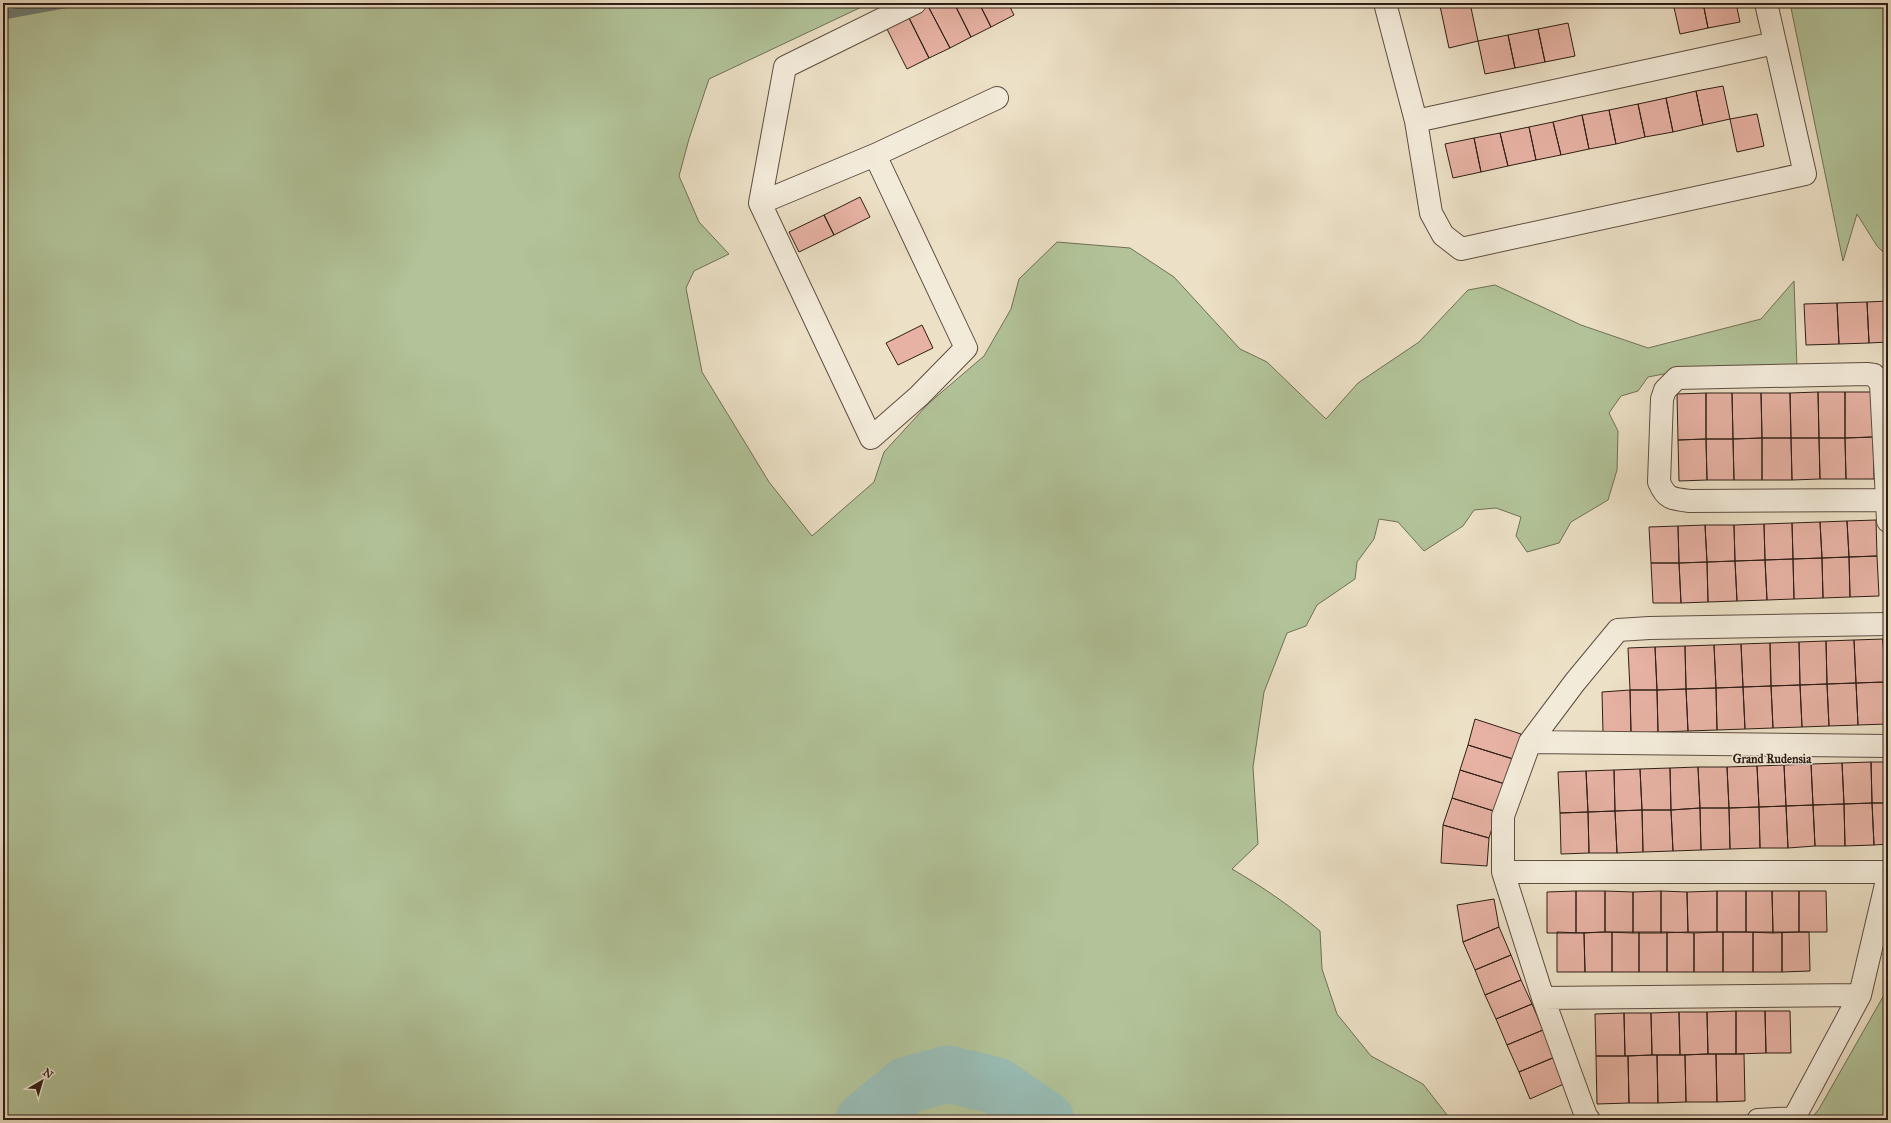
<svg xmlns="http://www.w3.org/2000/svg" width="1891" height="1123" font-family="'IM FELL Great Primer',serif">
	<rect width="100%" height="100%" fill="#ece0c6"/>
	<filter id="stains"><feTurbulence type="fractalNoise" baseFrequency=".005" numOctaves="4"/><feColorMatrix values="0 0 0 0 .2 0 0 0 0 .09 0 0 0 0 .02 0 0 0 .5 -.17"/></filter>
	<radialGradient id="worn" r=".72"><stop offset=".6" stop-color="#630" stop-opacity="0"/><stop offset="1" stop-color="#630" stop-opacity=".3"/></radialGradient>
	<path fill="#b2c399" stroke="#707058" d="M 3,3 L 870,3 L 709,79 L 689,139 L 679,176 L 699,222 L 729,254 L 694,271 L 686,288 L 702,372 L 769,482 L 812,536 L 874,482 L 884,452 L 929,403 L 984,356 L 1011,309 L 1019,279 L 1057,242 L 1130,248 L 1174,277 L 1240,349 L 1267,362 L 1326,419 L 1358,383 L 1419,342 L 1468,290 L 1495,285 L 1581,325 L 1648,348 L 1761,319 L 1794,281 L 1797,368 L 1701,367 L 1648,377 L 1638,391 L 1621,396 L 1609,413 L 1618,431 L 1617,470 L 1608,500 L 1571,522 L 1559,543 L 1527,552 L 1516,536 L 1521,517 L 1496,508 L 1474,510 L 1463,526 L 1424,551 L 1398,522 L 1379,519 L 1374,539 L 1357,562 L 1355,579 L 1317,605 L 1306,626 L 1287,633 L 1264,692 L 1253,767 L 1258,844 L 1232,869 C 1263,887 1292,907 1320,931 L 1322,969 L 1337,1014 L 1371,1056 L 1423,1084 L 1451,1120 L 3,1120 Z
		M 1790,3 L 1888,3 L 1888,257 L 1877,246 L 1857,214 L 1843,261 Z
		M 1888,988 L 1888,1120 L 1810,1120 L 1819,1109 Z"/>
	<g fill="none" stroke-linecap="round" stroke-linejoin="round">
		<path stroke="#6e7d75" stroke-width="9" d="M 3,15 L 69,3"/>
		<path stroke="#99bdb5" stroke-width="57" d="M 864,1120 L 907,1085 L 948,1074 L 997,1086 L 1046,1120"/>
	</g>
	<path fill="#e7b2a4" stroke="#2e1e16" d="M 934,3 L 954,3 L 971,37 L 950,48 L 928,6 Z
		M 954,3 L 979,3 L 991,27 L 971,37 Z
		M 979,3 L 1008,3 L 1014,15 L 991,27 Z
		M 1453,3 L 1470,3 L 1478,41 L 1449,48 L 1440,6 Z
		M 1673,3 L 1703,3 L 1708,28 L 1680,34 Z
		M 1703,3 L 1736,3 L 1740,22 L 1708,28 Z
		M 928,6 L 950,48 L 929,58 L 908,16 Z
		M 908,16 L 929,58 L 907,69 L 886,27 Z
		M 1568,23 L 1575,56 L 1545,62 L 1538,29 Z
		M 1538,29 L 1545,62 L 1515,68 L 1508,35 Z
		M 1508,35 L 1515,68 L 1485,74 L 1478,41 Z
		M 1723,86 L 1730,119 L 1703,125 L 1696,91 Z
		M 1696,91 L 1703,125 L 1673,132 L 1666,98 Z
		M 1666,98 L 1673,132 L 1645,137 L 1638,104 Z
		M 1638,104 L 1645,137 L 1616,144 L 1609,110 Z
		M 1609,110 L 1616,144 L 1589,149 L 1582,115 Z
		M 1757,114 L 1764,146 L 1737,152 L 1730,119 Z
		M 1582,115 L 1589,149 L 1561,155 L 1553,122 Z
		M 1553,122 L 1561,155 L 1536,160 L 1529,127 Z
		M 1529,127 L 1536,160 L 1508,166 L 1500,133 Z
		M 1500,133 L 1508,166 L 1481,172 L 1474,138 Z
		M 1474,138 L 1481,172 L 1453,178 L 1445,144 Z
		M 860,197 L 870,217 L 834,235 L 824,215 Z
		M 824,215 L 834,235 L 799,252 L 789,232 Z
		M 1888,301 L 1888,342 L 1869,343 L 1867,302 Z
		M 1867,302 L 1869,343 L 1839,344 L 1837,303 Z
		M 1837,303 L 1839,344 L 1806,345 L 1804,304 Z
		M 922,325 L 933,348 L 898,365 L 886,343 Z
		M 1818,392 L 1845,392 L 1845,438 L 1819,438 Z
		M 1818,392 L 1819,438 L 1791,438 L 1790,393 Z
		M 1845,392 L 1872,392 L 1873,437 L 1845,438 Z
		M 1706,393 L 1732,393 L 1733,439 L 1706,439 Z
		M 1706,393 L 1706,439 L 1678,440 L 1677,394 Z
		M 1732,393 L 1761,393 L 1762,438 L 1733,439 Z
		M 1761,393 L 1790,393 L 1791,438 L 1762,438 Z
		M 1873,437 L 1874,479 L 1846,479 L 1845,438 Z
		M 1762,438 L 1791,438 L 1792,480 L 1762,480 Z
		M 1762,438 L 1762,480 L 1734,480 L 1733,439 Z
		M 1791,438 L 1819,438 L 1820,479 L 1792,480 Z
		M 1819,438 L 1845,438 L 1846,479 L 1820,479 Z
		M 1706,439 L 1707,480 L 1679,481 L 1678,440 Z
		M 1706,439 L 1733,439 L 1734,480 L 1707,480 Z
		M 1876,520 L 1877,556 L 1849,557 L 1847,521 Z
		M 1847,521 L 1849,557 L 1822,558 L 1820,522 Z
		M 1820,522 L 1822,558 L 1793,559 L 1792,523 Z
		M 1792,523 L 1793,559 L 1765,560 L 1764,524 Z
		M 1764,524 L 1765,560 L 1735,561 L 1734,525 Z
		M 1705,525 L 1734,525 L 1735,561 L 1707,562 Z
		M 1705,525 L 1707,562 L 1679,563 L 1678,526 Z
		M 1678,526 L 1679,563 L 1651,563 L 1649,527 Z
		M 1877,556 L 1879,596 L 1850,597 L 1849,557 Z
		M 1849,557 L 1850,597 L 1823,598 L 1822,558 Z
		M 1822,558 L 1823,598 L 1794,599 L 1793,559 Z
		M 1793,559 L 1794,599 L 1767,600 L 1765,560 Z
		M 1765,560 L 1767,600 L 1737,601 L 1735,561 Z
		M 1735,561 L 1737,601 L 1708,602 L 1707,562 Z
		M 1707,562 L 1708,602 L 1681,603 L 1679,563 Z
		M 1651,563 L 1679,563 L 1681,603 L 1653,603 Z
		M 1883,639 L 1888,639 L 1888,682 L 1885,682 Z
		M 1883,639 L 1885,682 L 1856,683 L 1854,640 Z
		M 1854,640 L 1856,683 L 1827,684 L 1826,641 Z
		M 1826,641 L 1827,684 L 1800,685 L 1799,642 Z
		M 1799,642 L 1800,685 L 1771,686 L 1770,643 Z
		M 1770,643 L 1771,686 L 1743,687 L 1741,644 Z
		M 1741,644 L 1743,687 L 1716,688 L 1714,645 Z
		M 1714,645 L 1716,688 L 1686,689 L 1685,646 Z
		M 1685,646 L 1686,689 L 1657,690 L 1655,647 Z
		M 1655,647 L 1657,690 L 1630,690 L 1628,648 Z
		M 1885,682 L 1888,682 L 1888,724 L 1887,724 Z
		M 1885,682 L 1887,724 L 1858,725 L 1856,683 Z
		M 1856,683 L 1858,725 L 1829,726 L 1827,684 Z
		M 1827,684 L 1829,726 L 1802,727 L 1800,685 Z
		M 1800,685 L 1802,727 L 1773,728 L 1771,686 Z
		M 1771,686 L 1773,728 L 1745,729 L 1743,687 Z
		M 1743,687 L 1745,729 L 1717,730 L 1716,688 Z
		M 1716,688 L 1717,730 L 1688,731 L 1686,689 Z
		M 1686,689 L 1688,731 L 1658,732 L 1657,690 Z
		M 1630,690 L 1631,733 L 1603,733 L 1602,692 Z
		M 1630,690 L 1657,690 L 1658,732 L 1631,733 Z
		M 1475,719 L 1521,734 L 1513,759 L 1468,745 Z
		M 1468,745 L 1513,759 L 1505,784 L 1460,770 Z
		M 1871,762 L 1888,762 L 1888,803 L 1872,803 Z
		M 1871,762 L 1872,803 L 1844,804 L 1842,763 Z
		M 1842,763 L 1844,804 L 1813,805 L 1811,764 Z
		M 1811,764 L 1813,805 L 1786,806 L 1784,765 Z
		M 1784,765 L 1786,806 L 1759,807 L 1757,766 Z
		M 1757,766 L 1759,807 L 1729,808 L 1727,767 Z
		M 1698,767 L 1727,767 L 1729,808 L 1700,808 Z
		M 1698,767 L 1700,808 L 1671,810 L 1670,768 Z
		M 1670,768 L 1671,810 L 1642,810 L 1640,769 Z
		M 1640,769 L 1642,810 L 1615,811 L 1614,770 Z
		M 1460,770 L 1505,784 L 1497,812 L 1452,798 Z
		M 1614,770 L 1615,811 L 1588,812 L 1586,771 Z
		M 1586,771 L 1588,812 L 1560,813 L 1558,772 Z
		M 1452,798 L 1497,812 L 1489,838 L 1443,825 Z
		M 1872,803 L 1888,803 L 1888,844 L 1874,845 Z
		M 1872,803 L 1874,845 L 1845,846 L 1844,804 Z
		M 1844,804 L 1845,846 L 1815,846 L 1813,805 Z
		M 1813,805 L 1815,846 L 1788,848 L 1786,806 Z
		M 1786,806 L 1788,848 L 1760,848 L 1759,807 Z
		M 1759,807 L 1760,848 L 1730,849 L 1729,808 Z
		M 1700,808 L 1701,850 L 1673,851 L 1671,810 Z
		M 1700,808 L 1729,808 L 1730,849 L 1701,850 Z
		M 1642,810 L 1643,852 L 1617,853 L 1615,811 Z
		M 1642,810 L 1671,810 L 1673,851 L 1643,852 Z
		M 1615,811 L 1617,853 L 1589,853 L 1588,812 Z
		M 1588,812 L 1589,853 L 1561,854 L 1560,813 Z
		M 1443,825 L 1489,838 L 1487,866 L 1441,863 Z
		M 1576,891 L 1576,933 L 1547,933 L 1547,892 Z
		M 1576,891 L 1605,891 L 1605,932 L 1576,933 Z
		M 1605,891 L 1633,892 L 1633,933 L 1605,932 Z
		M 1661,891 L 1661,933 L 1633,933 L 1633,892 Z
		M 1661,891 L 1687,892 L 1688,932 L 1661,933 Z
		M 1717,891 L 1717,932 L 1688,932 L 1687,892 Z
		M 1717,891 L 1746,891 L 1746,932 L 1717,932 Z
		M 1746,891 L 1772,891 L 1773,933 L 1746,932 Z
		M 1772,891 L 1799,891 L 1799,932 L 1773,933 Z
		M 1799,891 L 1826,891 L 1827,932 L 1799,932 Z
		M 1494,899 L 1499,927 L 1463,942 L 1457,905 Z
		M 1499,927 L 1511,955 L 1475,970 L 1463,942 Z
		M 1557,932 L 1584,933 L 1585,972 L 1557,972 Z
		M 1605,932 L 1612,932 L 1612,972 L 1585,972 L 1584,933 Z
		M 1612,932 L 1639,932 L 1639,972 L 1612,972 Z
		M 1639,932 L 1667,932 L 1667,972 L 1639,972 Z
		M 1667,932 L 1694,933 L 1694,972 L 1667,972 Z
		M 1717,932 L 1723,932 L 1723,972 L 1694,972 L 1694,933 Z
		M 1723,932 L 1753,932 L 1753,972 L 1723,972 Z
		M 1753,932 L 1782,932 L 1782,972 L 1753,972 Z
		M 1782,932 L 1809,932 L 1810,971 L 1782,972 Z
		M 1511,955 L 1521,980 L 1485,995 L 1475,970 Z
		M 1521,980 L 1532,1004 L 1496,1019 L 1485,995 Z
		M 1532,1004 L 1543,1030 L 1507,1045 L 1496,1019 Z
		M 1736,1011 L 1765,1011 L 1766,1053 L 1736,1054 Z
		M 1736,1011 L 1736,1054 L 1708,1054 L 1707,1012 Z
		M 1765,1011 L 1790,1011 L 1791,1053 L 1766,1053 Z
		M 1679,1012 L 1707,1012 L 1708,1054 L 1680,1055 Z
		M 1679,1012 L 1680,1055 L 1652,1055 L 1651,1013 Z
		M 1624,1013 L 1651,1013 L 1652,1055 L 1625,1056 Z
		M 1624,1013 L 1625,1056 L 1596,1056 L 1595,1014 Z
		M 1543,1030 L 1555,1057 L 1519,1072 L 1507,1045 Z
		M 1708,1054 L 1716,1054 L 1717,1102 L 1686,1102 L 1685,1055 Z
		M 1716,1054 L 1744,1054 L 1745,1101 L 1717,1102 Z
		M 1652,1055 L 1657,1055 L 1658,1103 L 1629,1103 L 1628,1056 Z
		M 1657,1055 L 1685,1055 L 1686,1102 L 1658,1103 Z
		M 1596,1056 L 1628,1056 L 1629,1103 L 1597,1104 Z
		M 1555,1057 L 1566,1083 L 1530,1099 L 1519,1072 Z"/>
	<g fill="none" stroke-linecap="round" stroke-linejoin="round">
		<defs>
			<path id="minor" d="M 1385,3 L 1416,121 L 1431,213 L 1443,235 L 1461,249 L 1805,174 L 1766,3
				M 1416,121 L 1775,43
				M 875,155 L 966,348 L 919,396 L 871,438 L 760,203 L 785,67 L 915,3
				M 760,203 L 875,155 L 997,98
				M 1887,500 L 1881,384 L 1874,375 L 1867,374 L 1677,378 L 1665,390 L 1662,399 L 1659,482 C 1666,499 1672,499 1690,501 L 1887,500 L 1888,521
				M 1530,742 L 1888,746
				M 1503,872 L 1888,872
				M 1543,998 L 1860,995
				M 1589,1120 L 1586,1116 L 1543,998 L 1503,872 L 1503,816 L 1530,742 L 1575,682 L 1618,630 L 1649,628 L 1888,624
				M 1758,1120 L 1795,1118
				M 1793,1120 L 1860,995 L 1888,876"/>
		</defs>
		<use href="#minor" stroke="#5e4e42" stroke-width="24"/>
		<use href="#minor" stroke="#f3ebda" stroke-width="22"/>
	</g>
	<g text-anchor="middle" stroke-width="3" stroke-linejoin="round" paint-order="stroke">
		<g font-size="12" font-weight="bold" fill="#2e1e16" stroke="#f3ebda">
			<text x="1772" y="763">Grand Rudensia</text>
		</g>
	</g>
	<rect width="1891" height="1123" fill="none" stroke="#ece0c6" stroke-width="16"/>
	<rect x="4" y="4" width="1883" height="1115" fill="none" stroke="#2e1e16" stroke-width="2"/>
	<rect x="8" y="8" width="1875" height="1107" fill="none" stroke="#2e1e16"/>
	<g transform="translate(42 1081) rotate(38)" stroke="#f3ebda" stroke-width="3" paint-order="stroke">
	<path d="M0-3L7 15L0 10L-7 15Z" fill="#2e1e16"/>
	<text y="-6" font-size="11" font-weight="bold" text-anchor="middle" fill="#2e1e16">N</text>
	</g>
	<rect width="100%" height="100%" filter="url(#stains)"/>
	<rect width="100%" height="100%" fill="url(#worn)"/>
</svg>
